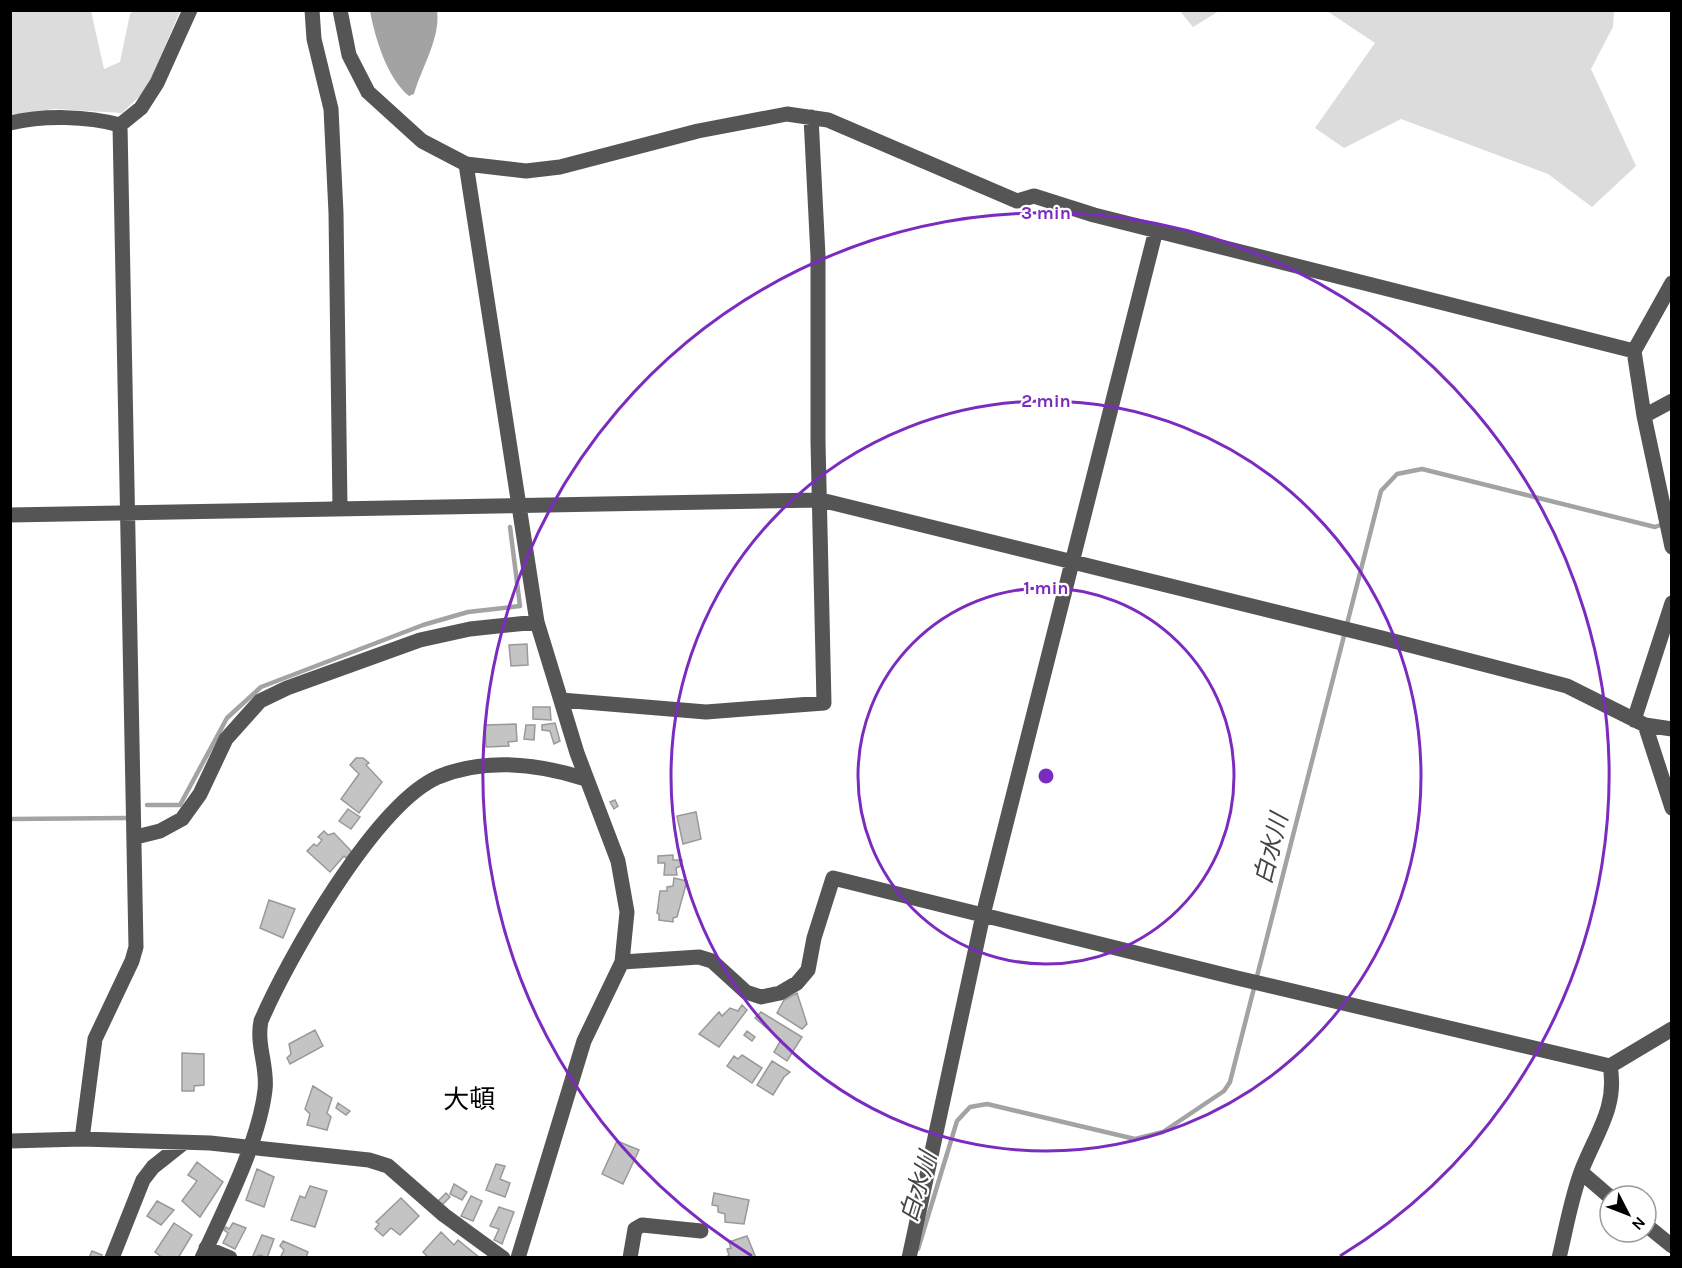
<svg xmlns="http://www.w3.org/2000/svg" width="1682" height="1268" font-family="Karla,'Noto Sans JP',sans-serif">
	<rect width="100%" height="100%" fill="#fff"/>
	<path fill="#dcdcdc" d="M 10,11 L 91,11 L 104,69 L 120,62 L 130,14 L 133,11 L 180,11 L 147,89 L 122,113 L 54,109 L 11,115 Z
		M 1180,11 L 1219,11 L 1193,27 Z
		M 1327,11 L 1614,11 L 1613,27 L 1591,69 L 1636,166 L 1592,207 L 1548,174 L 1401,119 L 1344,148 L 1315,128 L 1375,43 Z"/>
	<path fill="#a3a3a3" d="M 370,11 L 437,11 C 441,37 421,69 414,94 L 409,96 C 387,78 375,38 370,11 Z"/>
	<g fill="none" stroke-linecap="round" stroke-linejoin="round">
		<path stroke="#a3a3a3" stroke-width="4.5" d="M 147,805 L 180,805 L 227,718 L 261,687 L 423,625 L 468,612 L 520,606 L 510,527
			M 10,819 L 126,818
			M 918,1249 L 957,1121 L 970,1107 L 987,1104 L 1135,1139 L 1163,1132 L 1224,1091 L 1230,1082 L 1381,491 L 1397,474 L 1422,469 L 1655,527 L 1663,524"/>
	</g>
	<path fill="#c4c4c4" stroke="#999" stroke-width="1.5" d="M 527,644 L 528,665 L 511,666 L 509,645 Z
		M 533,707 L 550,707 L 551,720 L 533,719 Z
		M 555,723 L 560,741 L 554,744 L 550,731 L 542,730 L 542,725 Z
		M 516,724 L 517,741 L 508,742 L 509,746 L 486,747 L 485,725 Z
		M 526,725 L 535,725 L 534,740 L 524,739 Z
		M 356,758 L 363,758 L 369,763 L 366,765 L 382,782 L 359,813 L 341,799 L 359,774 L 350,765 Z
		M 615,800 L 618,806 L 614,809 L 610,802 Z
		M 348,809 L 360,817 L 351,829 L 339,821 Z
		M 696,812 L 701,839 L 683,844 L 677,816 Z
		M 324,831 L 328,835 L 334,833 L 352,852 L 346,858 L 344,856 L 330,872 L 307,851 L 314,844 L 317,846 L 322,840 L 318,837 Z
		M 673,855 L 673,860 L 682,860 L 681,866 L 676,868 L 677,875 L 664,875 L 665,863 L 658,863 L 658,856 Z
		M 674,878 L 687,881 L 677,917 L 673,918 L 673,922 L 659,920 L 659,914 L 657,913 L 660,891 L 667,891 L 667,887 L 673,886 Z
		M 269,900 L 295,909 L 283,938 L 260,928 Z
		M 797,993 L 807,1024 L 802,1029 L 777,1013 L 784,1000 Z
		M 742,1005 L 747,1010 L 719,1047 L 699,1034 L 719,1012 L 722,1016 L 730,1008 L 738,1011 Z
		M 761,1012 L 802,1037 L 787,1061 L 774,1052 L 781,1040 L 755,1018 Z
		M 315,1030 L 323,1046 L 290,1064 L 287,1058 L 291,1054 L 289,1044 Z
		M 747,1031 L 755,1037 L 752,1041 L 744,1035 Z
		M 182,1053 L 204,1054 L 204,1085 L 194,1086 L 194,1091 L 182,1091 Z
		M 742,1055 L 762,1068 L 752,1083 L 727,1066 L 734,1056 L 738,1059 Z
		M 772,1061 L 790,1072 L 784,1077 L 773,1095 L 757,1085 Z
		M 313,1086 L 332,1098 L 327,1113 L 331,1117 L 327,1130 L 307,1125 L 310,1114 L 305,1109 Z
		M 338,1103 L 350,1111 L 346,1115 L 336,1108 Z
		M 617,1141 L 639,1150 L 623,1184 L 602,1174 Z
		M 197,1162 L 223,1182 L 200,1217 L 182,1201 L 197,1181 L 188,1175 Z
		M 496,1164 L 505,1166 L 500,1179 L 510,1183 L 505,1197 L 486,1190 Z
		M 257,1169 L 274,1177 L 264,1207 L 246,1200 Z
		M 454,1184 L 467,1192 L 462,1200 L 450,1194 Z
		M 310,1186 L 327,1191 L 315,1227 L 291,1220 L 300,1196 L 305,1198 Z
		M 446,1193 L 450,1197 L 442,1205 L 438,1201 Z
		M 714,1193 L 749,1200 L 744,1224 L 725,1222 L 725,1214 L 718,1212 L 718,1206 L 712,1205 Z
		M 471,1196 L 482,1201 L 473,1221 L 461,1216 Z
		M 401,1198 L 419,1216 L 400,1235 L 391,1228 L 383,1236 L 375,1229 L 379,1224 L 376,1222 Z
		M 157,1201 L 174,1210 L 161,1225 L 147,1216 Z
		M 499,1207 L 514,1212 L 502,1244 L 494,1240 L 499,1229 L 490,1226 Z
		M 174,1223 L 192,1235 L 178,1258 L 163,1258 L 155,1252 Z
		M 233,1223 L 246,1228 L 235,1249 L 223,1243 L 228,1233 L 224,1230 L 226,1227 L 229,1229 Z
		M 441,1232 L 454,1245 L 458,1240 L 480,1258 L 429,1258 L 423,1252 Z
		M 262,1235 L 274,1239 L 267,1258 L 260,1255 L 252,1258 Z
		M 747,1236 L 756,1258 L 725,1258 L 729,1255 L 727,1249 L 731,1248 L 729,1242 Z
		M 283,1241 L 308,1252 L 306,1258 L 280,1258 L 284,1250 L 280,1246 Z
		M 92,1251 L 102,1255 L 101,1258 L 89,1258 Z"/>
	<g fill="none" stroke-linecap="round" stroke-linejoin="round">
		<path stroke="#555" stroke-width="15" d="M 312,10 L 314,39 L 331,109 L 336,213 L 340,508
			M 340,10 L 349,55 L 368,92 L 422,141 L 466,164 L 526,171 L 560,167 L 698,131 L 787,114 L 828,120 L 1017,201 L 1034,196 L 1094,215 L 1634,351
			M 10,123 C 44,115 87,116 120,125
			M 120,125 L 141,108 L 157,83 L 190,10
			M 466,164 L 537,622 L 577,753 L 618,861 L 627,912 L 622,962 L 584,1041 L 518,1258
			M 1672,283 L 1634,351 L 1644,416 L 1672,547
			M 1644,416 L 1672,401
			M 10,515 L 821,500 L 1382,638 L 1567,686 L 1645,725 L 1672,729
			M 561,700 L 706,712 L 824,703 L 818,442 L 818,256 L 811,117
			M 1634,720 L 1672,603
			M 1645,725 L 1672,808
			M 136,837 L 160,831 L 182,819 L 200,794 L 226,739 L 260,701 L 287,688 L 420,640 L 470,629 L 537,622
			M 622,962 L 699,957 L 712,961 L 746,992 L 761,997 L 780,993 L 797,983 L 808,970 L 814,938 L 833,878 L 1237,978 L 1610,1066 L 1672,1029
			M 82,1139 L 95,1039 L 132,961 L 136,947 L 120,125
			M 10,1141 L 82,1139 L 210,1143 L 369,1160 L 388,1166 L 444,1215 L 503,1258
			M 1581,1172 L 1610,1197
			M 1646,1225 L 1672,1246
			M 206,1248 L 230,1258
			M 112,1258 L 143,1180 L 153,1167 L 182,1144
			M 202,1258 C 224,1210 259,1142 265,1090 C 268,1067 256,1045 261,1021 C 288,958 375,805 438,777 C 486,757 539,764 586,779
			M 630,1258 L 635,1229 L 642,1225 L 701,1231
			M 909,1258 L 983,915 L 1156,230
			M 1559,1258 C 1566,1229 1571,1199 1581,1172 C 1595,1135 1618,1107 1610,1066"/>
	</g>
	<g fill="none" stroke="#7b2cbf" stroke-width="3">
		<circle cx="1046" cy="776" r="188"/>
		<circle cx="1046" cy="776" r="375"/>
		<path d="M752 1256A563 563 0 1 1 1340 1256"/>
	</g>
	<g text-anchor="middle" stroke-width="4.5" stroke-linejoin="round" paint-order="stroke">
		<g font-size="24" font-style="italic" fill="#444" stroke="#fff">
			<text transform="translate(1271 849) rotate(-76)" y="8">白水川</text>
			<text transform="translate(918 1187) rotate(-73)" y="8">白水川</text>
		</g>
		<g font-size="26" fill="#000" stroke="#fff">
			<text x="469" y="1108">大頓</text>
		</g>
	</g>
	<circle cx="1046" cy="776" r="9" fill="#7b2cbf" stroke="#fff" stroke-width="3"/>
	<g font-size="18" text-anchor="middle" font-weight="bold" fill="#7b2cbf" stroke="#fff" stroke-width="4.5" stroke-linejoin="round" paint-order="stroke">
		<text x="1046" y="219">3 min</text>
		<text x="1046" y="407">2 min</text>
		<text x="1046" y="594">1 min</text>
	</g>
	<rect width="1682" height="1268" fill="none" stroke="#000000" stroke-width="24"/>
	<g transform="translate(1628 1214) rotate(132)"><circle r="28" fill="#ffffff" stroke="#999999" stroke-width="1.5"/>
	<path d="M0-4.5L10 22L0 15L-10 22Z" fill="#000000"/>
	<text y="-9" font-size="16" font-weight="bold" text-anchor="middle" fill="#000000">N</text>
	</g>
</svg>
